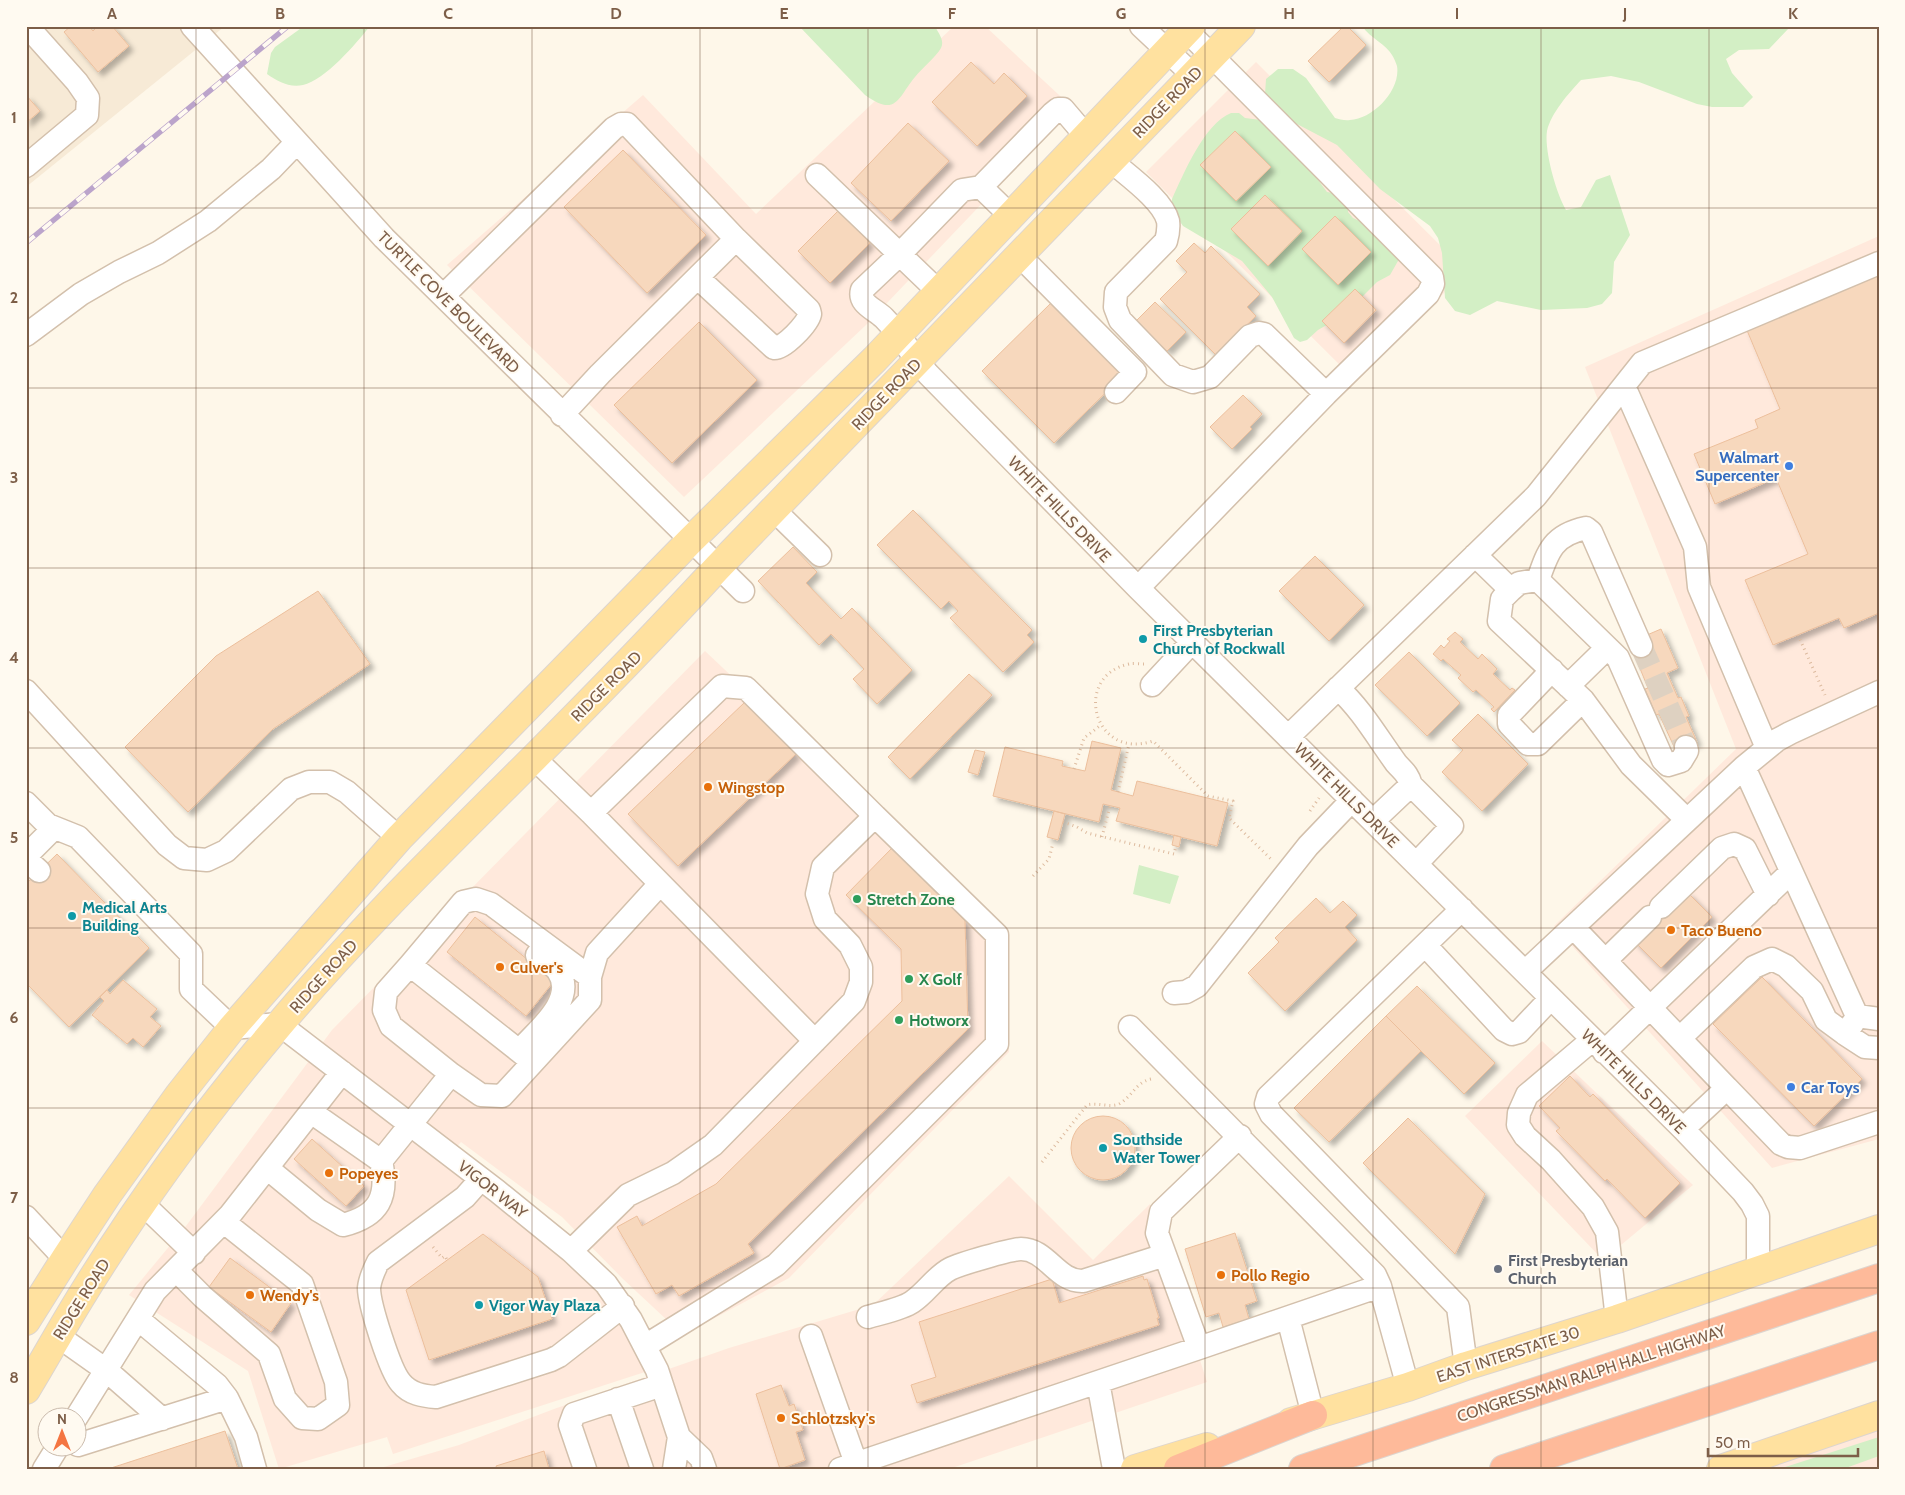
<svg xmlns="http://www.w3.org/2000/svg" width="1905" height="1495" font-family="Cabin,sans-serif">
	<defs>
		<filter id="shadow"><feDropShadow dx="4.5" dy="4.5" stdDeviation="2.5" flood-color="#0004"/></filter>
	</defs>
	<rect width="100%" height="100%" fill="#fef7e9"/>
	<path fill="#f7ead6" d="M 26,26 L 225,26 L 26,187 Z"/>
	<path fill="#ffe9dc" d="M 954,26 L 985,26 L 1073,108 L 866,325 L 684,497 L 447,265 L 643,95 L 756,214 Z
		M 1256,62 L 1466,271 L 1356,381 L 1146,172 Z
		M 1879,236 L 1879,1139 L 1772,1168 L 1554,926 L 1736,749 L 1585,367 Z
		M 705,651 L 1007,937 L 1009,1052 L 789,1278 L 683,1335 L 623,1279 L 562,1217 L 461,1142 L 442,1163 L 575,1269 L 598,1291 L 617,1316 L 648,1371 L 393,1454 L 387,1437 L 279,1469 L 248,1371 L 129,1295 L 186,1226 L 332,1030 Z
		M 1542,1041 L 1693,1185 L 1603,1260 L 1465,1116 Z
		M 1009,1176 L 1093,1260 L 1150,1204 L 1207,1382 L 949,1469 L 377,1469 L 459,1445 L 554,1409 L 729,1348 L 873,1305 Z
		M 1879,1430 L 1879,1469 L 1764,1469 Z"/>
	<path fill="#d3efc5" d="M 304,26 L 370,26 C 356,44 325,80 303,85 C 289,88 277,81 267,74 L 271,53 L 275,47 Z
		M 799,26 L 935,26 C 938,33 945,40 941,48 C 936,57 922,68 915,77 C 898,97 897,118 865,95 Z
		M 1362,26 L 1790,26 L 1790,27 L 1769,49 L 1739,50 L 1726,59 L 1732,73 L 1753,97 L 1743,107 L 1712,107 L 1697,104 L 1639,82 L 1611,76 L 1581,80 C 1569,93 1551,113 1547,131 C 1544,150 1556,193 1566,210 L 1581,207 L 1596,180 L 1610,175 L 1630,235 L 1614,262 L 1612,293 L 1602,304 L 1587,308 L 1541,310 L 1497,301 L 1470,315 L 1455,311 L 1445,298 L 1442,253 L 1438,238 L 1430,226 L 1380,189 L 1337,145 L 1297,124 L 1273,107 L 1265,94 L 1266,79 L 1278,69 L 1293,69 L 1306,78 L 1335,118 C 1339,119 1345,121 1350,120 C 1373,119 1401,90 1397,66 C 1396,63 1394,58 1392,55 C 1387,45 1370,38 1362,26 Z
		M 1231,113 L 1239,113 L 1245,118 L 1261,120 L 1307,165 L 1327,192 L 1350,196 L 1348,212 L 1353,218 L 1368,225 L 1402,254 L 1390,275 L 1377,282 L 1360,299 L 1346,318 L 1325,326 L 1318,330 L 1307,340 L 1300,342 L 1294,338 L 1272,297 L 1242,261 L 1183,226 L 1174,213 L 1172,207 L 1172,199 C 1184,173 1204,124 1231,113 Z
		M 1139,865 L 1179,876 L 1170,904 L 1133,894 Z
		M 1879,1437 L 1879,1456 L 1843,1469 L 1779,1469 Z"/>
	<path fill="#f7d8bd" stroke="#ecbf9c" filter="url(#shadow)" d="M 71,26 L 89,26 L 93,31 L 98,26 L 112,26 L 129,46 L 98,72 L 64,32 Z
		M 1344,26 L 1347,26 L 1366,45 L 1329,82 L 1308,61 Z
		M 971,62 L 994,84 L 1004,73 L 1027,96 L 977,146 L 932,102 Z
		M 26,95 L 40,111 L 26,123 Z
		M 908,123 L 949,161 L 891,221 L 851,183 Z
		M 1235,131 L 1271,167 L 1236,201 L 1200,165 Z
		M 623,150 L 706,235 L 647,293 L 564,207 Z
		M 1265,195 L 1302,231 L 1268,266 L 1231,229 Z
		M 838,211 L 870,243 L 830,283 L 798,251 Z
		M 1335,216 L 1371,252 L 1338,285 L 1302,249 Z
		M 1194,243 L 1205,253 L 1211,246 L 1260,294 L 1247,307 L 1256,316 L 1216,355 L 1160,299 L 1187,272 L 1176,261 Z
		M 1879,272 L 1879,613 L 1844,628 L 1839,618 L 1773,645 L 1745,580 L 1808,554 L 1776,478 L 1715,504 L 1694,454 L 1758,428 L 1755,420 L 1780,409 L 1746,328 Z
		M 1355,289 L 1376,310 L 1344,343 L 1322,321 Z
		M 1053,301 L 1125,374 L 1054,443 L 982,371 Z
		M 1155,302 L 1186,332 L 1167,351 L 1136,321 Z
		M 699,322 L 757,380 L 672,463 L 614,405 Z
		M 1243,395 L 1262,414 L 1250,427 L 1252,429 L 1232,449 L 1210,427 Z
		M 913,510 L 1032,630 L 1027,635 L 1034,642 L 1003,672 L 950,618 L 958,611 L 949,601 L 941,609 L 877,545 Z
		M 793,547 L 817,572 L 806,583 L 841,619 L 852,608 L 912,670 L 877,704 L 853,679 L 864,669 L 831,634 L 819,645 L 758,581 Z
		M 1315,556 L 1364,605 L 1329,641 L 1279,591 Z
		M 318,591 L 370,664 L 273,729 L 188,812 L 125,747 L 216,656 Z
		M 1661,629 L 1678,668 L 1667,673 L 1678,698 L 1681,697 L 1689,716 L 1686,717 L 1697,742 L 1676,751 L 1659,714 L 1656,715 L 1645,689 L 1648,688 L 1632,649 L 1647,635 Z
		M 1455,632 L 1463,639 L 1460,642 L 1478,659 L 1482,654 L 1497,669 L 1493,674 L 1510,690 L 1512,688 L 1515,690 L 1494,712 L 1491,709 L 1494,707 L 1476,690 L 1473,692 L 1458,678 L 1461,675 L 1443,659 L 1441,661 L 1433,654 L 1441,645 L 1444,648 L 1450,641 L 1447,639 Z
		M 1409,652 L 1460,703 L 1427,736 L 1375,685 Z
		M 969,674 L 992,695 L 910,779 L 888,757 Z
		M 745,702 L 796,754 L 678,866 L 628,814 Z
		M 1478,714 L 1528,764 L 1482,811 L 1442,772 L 1463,750 L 1452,740 Z
		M 1092,741 L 1121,748 L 1111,790 L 1133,796 L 1137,781 L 1228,803 L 1217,846 L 1116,821 L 1120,808 L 1103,804 L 1099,822 L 993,796 L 1005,747 L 1063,761 L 1062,766 L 1085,771 Z
		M 975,750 L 985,752 L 978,775 L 968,772 Z
		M 1054,811 L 1065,814 L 1058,840 L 1047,837 Z
		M 1174,835 L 1181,837 L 1179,847 L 1172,845 Z
		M 892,848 L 965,921 L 968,1029 L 748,1244 L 754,1253 L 679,1296 L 672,1285 L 656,1294 L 617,1227 L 637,1216 L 642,1226 L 716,1184 L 902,1001 L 901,949 L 846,895 Z
		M 57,854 L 149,948 L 69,1027 L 26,983 L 26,884 Z
		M 1687,892 L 1712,917 L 1661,968 L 1633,940 Z
		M 1316,898 L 1330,913 L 1343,901 L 1357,915 L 1345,927 L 1357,940 L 1285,1011 L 1248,973 L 1279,942 L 1275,938 Z
		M 475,917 L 554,981 L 526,1016 L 447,952 Z
		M 1762,977 L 1862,1079 L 1814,1126 L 1713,1024 Z
		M 123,980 L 157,1009 L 150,1017 L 161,1026 L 143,1047 L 133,1038 L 127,1044 L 92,1015 L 104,1001 L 100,997 L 107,990 L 110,994 Z
		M 1417,986 L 1495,1063 L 1464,1094 L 1386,1016 Z
		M 1386,1016 L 1421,1051 L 1329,1142 L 1294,1108 Z
		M 1570,1076 L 1590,1097 L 1593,1094 L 1680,1183 L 1645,1218 L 1607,1179 L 1605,1181 L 1556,1131 L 1560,1128 L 1539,1106 Z
		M1071 1148a32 32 0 1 1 64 0a32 32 0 1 1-64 0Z
		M 1408,1118 L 1485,1194 L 1455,1254 L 1363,1163 Z
		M 312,1139 L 364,1186 L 346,1206 L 294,1159 Z
		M 1235,1233 L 1257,1301 L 1245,1305 L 1249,1319 L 1223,1327 L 1219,1313 L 1206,1317 L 1185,1249 Z
		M 483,1234 L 538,1277 L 552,1319 L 429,1360 L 406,1290 Z
		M 230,1258 L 291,1303 L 271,1332 L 209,1287 Z
		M 1143,1276 L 1144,1280 L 1147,1279 L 1159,1318 L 1157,1318 L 1159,1325 L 917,1403 L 911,1385 L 936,1377 L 919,1322 L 1052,1279 L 1059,1303 Z
		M 781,1385 L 789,1406 L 794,1404 L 803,1430 L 796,1432 L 805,1460 L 780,1469 L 756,1394 Z
		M 225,1431 L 238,1469 L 108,1469 Z
		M 544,1451 L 549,1469 L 497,1469 L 496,1466 Z"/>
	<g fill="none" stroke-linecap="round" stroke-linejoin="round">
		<path stroke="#ded1c1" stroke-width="22" stroke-dasharray="22 11" stroke-linecap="butt" d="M 1641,646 L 1686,747"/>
		<defs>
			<path id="minor" d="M 192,26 L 384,238 L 743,591
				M 1141,26 L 1193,75
				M 1086,136 L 1063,109 L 1058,109 L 1053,113 L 981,187 L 962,190 L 900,254 L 862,290 C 858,304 875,309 884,318 C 901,335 912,356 928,374 L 1138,588 L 1683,1129 L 1743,1192 L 1752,1204 L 1758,1216 L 1758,1269
				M 1110,160 C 1127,175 1163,200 1168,221 C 1169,228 1168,234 1166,241 L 1116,292 L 1115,307 L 1120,320 L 1173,375 L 1193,382 L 1210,377 L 1250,336 L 1259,333 L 1264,334 L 1326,394
				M 26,166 L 87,115 L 88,98 L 77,82 L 27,26
				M 817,175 L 939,292
				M 981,187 L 1011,216
				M 1019,255 L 1135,372 L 1116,392
				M 698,278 L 774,348 C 784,349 808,323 810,314 L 809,310 L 736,239
				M 443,296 L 614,128 L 621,124 L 627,124 L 736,239 L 600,374 L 562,415
				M 26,335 L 81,294 L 119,272 L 158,253 L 208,221 L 271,169 L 297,142
				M 1624,386 L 1695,547 L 1699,587 L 1767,748
				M 774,510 L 820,555
				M 1475,555 L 1511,590 L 1502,599 L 1499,621 L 1583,700 L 1631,765 L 1687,820
				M 1538,580 C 1548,551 1553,535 1586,528 L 1591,532 L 1641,646
				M 1138,588 L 1326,394 L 1428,294 L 1433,284 L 1432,277 L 1187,31
				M 1511,590 L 1519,583 L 1538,580 L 1618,658 L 1663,760 L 1668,765 L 1681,761 L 1687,751 L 1686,747
				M 1552,670 L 1509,715 L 1509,724 L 1528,744 L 1538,744 L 1583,700
				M 1152,685 L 1192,642
				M 1568,686 L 1607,648
				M 1338,688 C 1362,710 1377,737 1396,763 C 1403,771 1408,774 1411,785
				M 26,691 L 167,845 L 184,858 L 207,860 L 226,851 L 291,789 L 309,782 L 330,782 L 347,792 L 399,838
				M 1288,737 L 1536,496 L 1642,363 L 1879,263
				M 534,758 L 591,813 L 815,1041
				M 1744,767 L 1857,1016 L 1879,1019
				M 26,803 L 48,825 L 78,837 L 191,954 L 191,989 L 232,1028 L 279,1024 L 497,1191 L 571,1251 L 606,1284 L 631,1320 L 657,1370 L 679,1437 L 674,1469
				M 591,813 L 722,686 L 746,688 L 875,816
				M 1373,821 L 1411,785 L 1452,826 L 1416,864
				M 26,856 L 54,828
				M 26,859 L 39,871
				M 1661,907 L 1722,848 L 1734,844 L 1745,849 L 1768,895
				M 1462,909 L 1268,1097 L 1266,1104 L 1271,1114 L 1458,1307 L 1466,1366
				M 1573,927 L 1727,1088 L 1683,1129
				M 1425,945 L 1504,1030 L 1512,1034 L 1519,1032 L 1551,998
				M 1606,960 L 1650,917
				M 410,965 L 463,902 L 476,899 L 491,904 L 590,977
				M 1525,972 L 1744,767 L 1777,740 L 1790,733 L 1879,692
				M 1174,993 L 1186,992 L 1197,986 L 1308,846 L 1352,800
				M 1853,1023 L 1845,1034 L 1865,1047 L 1879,1048
				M 1130,1027 L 1375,1275 L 1380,1286 L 1408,1387
				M 1680,1038 L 1754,967 L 1772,959 L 1786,966 L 1812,991 L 1826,1020 L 1845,1034
				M 1592,1040 L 1527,1095 L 1519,1113 L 1518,1125 L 1525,1136 L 1551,1160 L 1593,1207 L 1607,1232 L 1617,1319
				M 519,1051 C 536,1032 578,999 558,971 C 554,965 543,960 537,955
				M 1604,1052 L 1791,872
				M 451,1074 L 391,1026 L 384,1010 L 386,992 L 410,965 L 533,1062
				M 1727,1088 L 1781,1144 L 1788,1147 L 1800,1148 L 1879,1122
				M 1240,1136 L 1161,1212 L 1157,1233 L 1199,1348 L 1380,1286
				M 381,1161 L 451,1074 L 481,1095 L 502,1096 L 590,1000 L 590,977 L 597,953 L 660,884
				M 267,1168 L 318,1210 L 343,1225 C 379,1216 389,1197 381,1161 L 311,1112
				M 481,1179 L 465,1197 L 378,1262 C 374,1270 370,1278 369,1288 C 369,1304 390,1371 401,1383 C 410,1394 423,1396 436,1397 L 551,1360 L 559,1356 L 623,1306
				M 142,1203 L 194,1253
				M 26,1217 L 65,1259
				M 571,1251 L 628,1195 L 673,1173 L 713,1145 L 854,1001 L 861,982 L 861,967 L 850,945 L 825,919 L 817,894 L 823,867 L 875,816 L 997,935 L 997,1044 L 776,1265 L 645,1346
				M 177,1271 L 203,1297 L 269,1354 L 285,1399 L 302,1418 L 318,1419 L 338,1405 L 336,1382 L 302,1284 L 224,1222
				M 868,1317 C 881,1313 902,1309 912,1302 C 926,1293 936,1276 950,1269 C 960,1264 1011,1249 1021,1249 C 1047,1249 1057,1282 1083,1281 L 1165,1255
				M 1288,1318 L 1313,1415
				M 138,1319 L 217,1385 L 227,1398
				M 58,1336 L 106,1370 L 162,1419
				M 811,1336 L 858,1469
				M 1098,1382 L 1114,1469
				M 618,1399 L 642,1469
				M 76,1418 L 155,1291 L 230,1215 L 342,1072
				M 679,1437 L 701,1458 L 705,1469
				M 78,1445 L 227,1398 L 246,1437 L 255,1469
				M 44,1469 L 57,1448
				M 585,1469 L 570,1425 L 574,1414 L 662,1385
				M 840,1469 L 1199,1348"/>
			<path id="major" d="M 26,1321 L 65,1259 L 107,1195 L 179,1095 L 232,1028 L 399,838 L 691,540 L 875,359 L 1191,26
				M 26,1390 C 46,1357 64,1324 84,1292 C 142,1198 208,1109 279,1025 C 358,931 447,845 534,758 C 596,696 658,632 718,567 L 1241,26
				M 1291,1422 L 1408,1387 L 1466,1366 L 1617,1319 L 1879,1229
				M 1135,1469 L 1207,1447
				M 1721,1469 L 1879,1415"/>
			<path id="highway" d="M 1178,1469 L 1313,1415
				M 1303,1469 L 1879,1278
				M 1504,1469 L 1879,1345"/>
		</defs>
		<use href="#minor" stroke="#d3c0ac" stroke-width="25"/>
		<use href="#major" stroke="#ddd5cf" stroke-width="30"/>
		<use href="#highway" stroke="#ddd5cf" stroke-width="30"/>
		<path stroke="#ddbb9f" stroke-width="3" stroke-dasharray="1 4" stroke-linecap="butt" d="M 1798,635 L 1825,695
			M 1144,664 C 1139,664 1133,663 1129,664 C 1072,676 1093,761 1153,741 L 1208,796 L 1233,801 L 1229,818 L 1272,860
			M 1074,769 L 1084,738 L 1101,725
			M 1118,792 L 1129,744
			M 1310,811 L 1319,798
			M 1063,822 L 1077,827 L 1087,833 L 1174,854 L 1176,846
			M 1102,837 L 1110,806
			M 1033,876 L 1049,859 L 1053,843
			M 1042,1162 L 1087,1105 C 1097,1102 1110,1108 1119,1104 C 1132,1097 1136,1082 1151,1079 L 1153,1081
			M 433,1247 L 442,1258 L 445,1256 L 447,1260"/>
		<use href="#minor" stroke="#fff" stroke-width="22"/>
		<use href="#major" stroke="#ffe19f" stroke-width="28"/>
		<use href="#highway" stroke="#feba9a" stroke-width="28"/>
		<defs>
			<path id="rail" d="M 26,243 L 288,26"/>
		</defs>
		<use href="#rail" stroke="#bba4cb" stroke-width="5.5"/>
		<use href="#rail" stroke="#fffaf1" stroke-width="4" stroke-dasharray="11" stroke-linecap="butt"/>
	</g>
	<path fill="none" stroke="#7d5e48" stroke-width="1" stroke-opacity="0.55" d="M 196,26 L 196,1469M 364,26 L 364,1469M 532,26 L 532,1469M 700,26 L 700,1469M 868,26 L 868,1469M 1037,26 L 1037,1469M 1205,26 L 1205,1469M 1373,26 L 1373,1469M 1541,26 L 1541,1469M 1709,26 L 1709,1469M 26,208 L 1879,208M 26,388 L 1879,388M 26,568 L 1879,568M 26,748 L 1879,748M 26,928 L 1879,928M 26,1108 L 1879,1108M 26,1288 L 1879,1288"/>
	<g fill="#3f7fe0" stroke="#fffaf1" stroke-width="2">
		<circle cx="1789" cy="466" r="5"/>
		<circle cx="1791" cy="1087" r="5"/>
	</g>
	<g fill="#0f9aa8" stroke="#fffaf1" stroke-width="2">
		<circle cx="1143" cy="639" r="5"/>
		<circle cx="72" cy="916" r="5"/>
		<circle cx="1103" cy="1148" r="5"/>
		<circle cx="479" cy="1305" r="5"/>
	</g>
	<g fill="#e8710a" stroke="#fffaf1" stroke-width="2">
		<circle cx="708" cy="787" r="5"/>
		<circle cx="1671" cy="930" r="5"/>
		<circle cx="500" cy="967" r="5"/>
		<circle cx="329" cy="1173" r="5"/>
		<circle cx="1221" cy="1275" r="5"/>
		<circle cx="250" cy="1295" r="5"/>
		<circle cx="781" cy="1418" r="5"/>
	</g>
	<g fill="#2e9e5b" stroke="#fffaf1" stroke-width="2">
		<circle cx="857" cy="899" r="5"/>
		<circle cx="909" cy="979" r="5"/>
		<circle cx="899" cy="1020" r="5"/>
	</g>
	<circle fill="#6b7280" stroke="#fffaf1" stroke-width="2" cx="1498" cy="1269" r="5"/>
	<g text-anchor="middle" stroke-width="4" stroke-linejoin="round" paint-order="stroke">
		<g font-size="16" fill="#7d5e48" stroke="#fffaf1">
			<text transform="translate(1167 102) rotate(-46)" y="6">RIDGE ROAD</text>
			<text transform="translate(449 302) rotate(45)" y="6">TURTLE COVE BOULEVARD</text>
			<text transform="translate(886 394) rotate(-46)" y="6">RIDGE ROAD</text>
			<text transform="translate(1060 509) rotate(46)" y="6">WHITE HILLS DRIVE</text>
			<text transform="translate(606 686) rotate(-45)" y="6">RIDGE ROAD</text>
			<text transform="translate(1347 795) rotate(45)" y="6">WHITE HILLS DRIVE</text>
			<text transform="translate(323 976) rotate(-48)" y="6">RIDGE ROAD</text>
			<text transform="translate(1634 1081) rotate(45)" y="6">WHITE HILLS DRIVE</text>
			<text transform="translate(493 1189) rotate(38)" y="6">VIGOR WAY</text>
			<text transform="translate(81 1299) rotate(-58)" y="6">RIDGE ROAD</text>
			<text transform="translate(1508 1354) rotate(-18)" y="6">EAST INTERSTATE 30</text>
			<text transform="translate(1591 1373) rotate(-18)" y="6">CONGRESSMAN RALPH HALL HIGHWAY</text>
		</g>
		<g font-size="16" font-weight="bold" fill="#366cbe" stroke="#fffaf1" text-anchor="end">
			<text x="1779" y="463">Walmart<tspan x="1779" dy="18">Supercenter</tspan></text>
			<text x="1801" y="1093" text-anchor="start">Car Toys</text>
		</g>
		<g font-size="16" font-weight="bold" fill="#0d838f" stroke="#fffaf1" text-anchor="start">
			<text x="1153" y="636">First Presbyterian<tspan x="1153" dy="18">Church of Rockwall</tspan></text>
			<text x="82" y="913">Medical Arts<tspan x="82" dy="18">Building</tspan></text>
			<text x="1113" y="1145">Southside<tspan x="1113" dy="18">Water Tower</tspan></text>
			<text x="489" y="1311">Vigor Way Plaza</text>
		</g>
		<g font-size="16" font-weight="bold" fill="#c56008" stroke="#fffaf1" text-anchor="start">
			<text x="718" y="793">Wingstop</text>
			<text x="1681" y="936">Taco Bueno</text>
			<text x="510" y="973">Culver's</text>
			<text x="339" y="1179">Popeyes</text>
			<text x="1231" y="1281">Pollo Regio</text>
			<text x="260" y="1301">Wendy's</text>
			<text x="791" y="1424">Schlotzsky's</text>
		</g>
		<g font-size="16" font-weight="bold" fill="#27864d" stroke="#fffaf1" text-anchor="start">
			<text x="867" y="905">Stretch Zone</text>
			<text x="919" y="985">X Golf</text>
			<text x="909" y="1026">Hotworx</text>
		</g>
		<g font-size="16" font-weight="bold" fill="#5b616d" stroke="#fffaf1" text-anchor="start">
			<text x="1508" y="1266">First Presbyterian<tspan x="1508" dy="18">Church</tspan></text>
		</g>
	</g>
	<rect width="1905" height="1495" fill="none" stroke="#fffaf1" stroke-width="55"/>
	<g transform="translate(62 1432)"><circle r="24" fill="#fffaf1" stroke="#cbbcad"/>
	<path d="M0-4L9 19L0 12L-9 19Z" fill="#f47542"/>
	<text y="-8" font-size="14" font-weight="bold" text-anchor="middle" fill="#7d5e48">N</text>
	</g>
	<path d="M1708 1448v8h150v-8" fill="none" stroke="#7d5e48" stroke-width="2.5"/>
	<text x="1715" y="1448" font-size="15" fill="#7d5e48" stroke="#fffaf1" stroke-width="4" paint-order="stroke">50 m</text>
	<rect x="28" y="28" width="1850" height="1440" fill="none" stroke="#7d5e48" stroke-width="2"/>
	<g font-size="16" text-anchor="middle" font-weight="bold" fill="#7d5e48">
		<text x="112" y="19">A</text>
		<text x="280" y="19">B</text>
		<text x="448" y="19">C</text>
		<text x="616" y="19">D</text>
		<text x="784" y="19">E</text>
		<text x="952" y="19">F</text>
		<text x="1121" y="19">G</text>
		<text x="1289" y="19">H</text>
		<text x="1457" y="19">I</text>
		<text x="1625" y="19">J</text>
		<text x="1793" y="19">K</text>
		<text x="14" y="123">1</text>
		<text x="14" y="303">2</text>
		<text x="14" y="483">3</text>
		<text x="14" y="663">4</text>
		<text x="14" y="843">5</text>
		<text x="14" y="1023">6</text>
		<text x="14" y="1203">7</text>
		<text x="14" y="1383">8</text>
	</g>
</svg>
